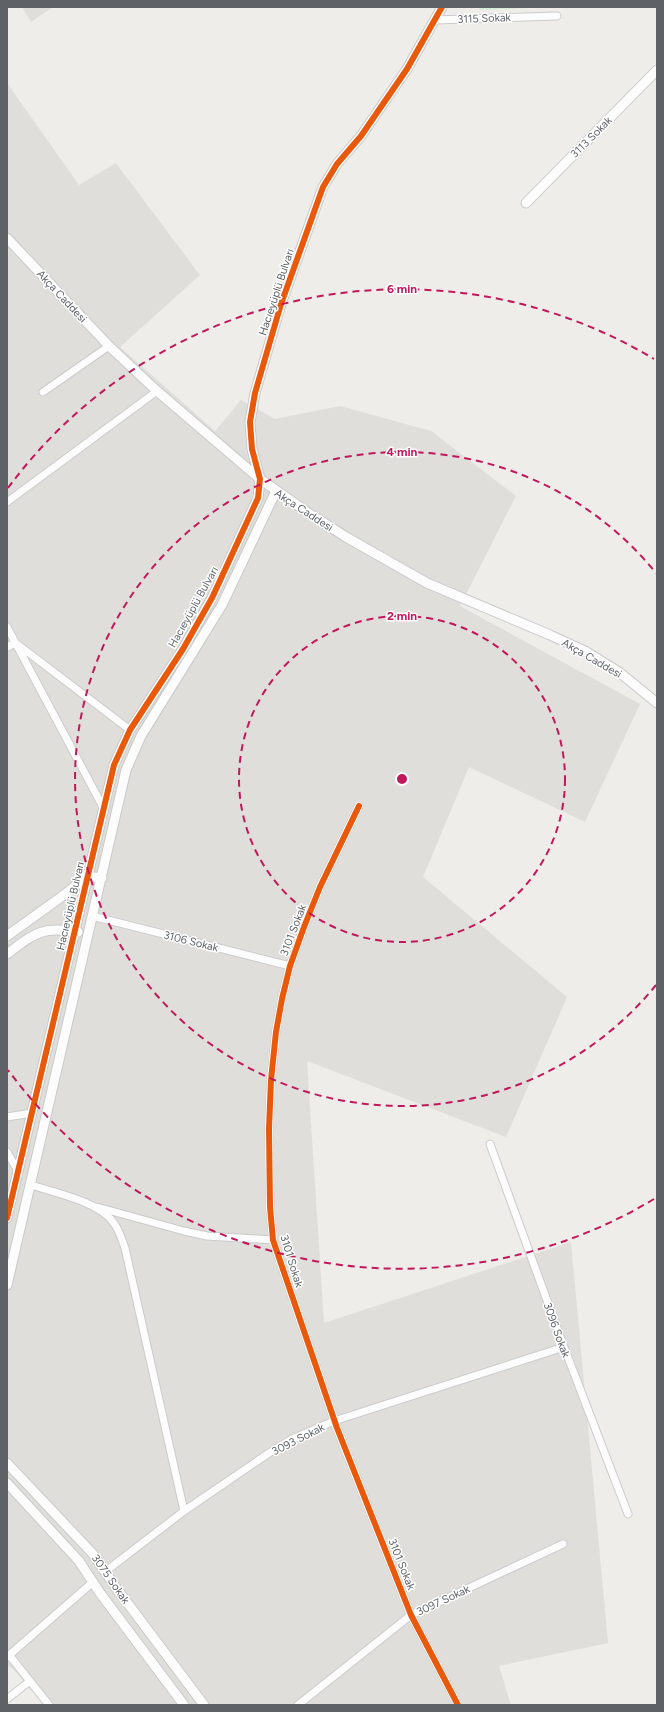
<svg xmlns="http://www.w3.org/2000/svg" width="664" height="1712" font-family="Figtree,sans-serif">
	<rect width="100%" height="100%" fill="#eeede9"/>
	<path fill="#dfdeda" d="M 22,7 L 53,7 L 31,22 Z
		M 7,83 L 79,185 L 116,163 L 200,275 L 120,347 L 215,431 L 241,400 L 275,419 L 340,406 L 431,431 L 516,496 L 460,606 L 640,704 L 585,822 L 469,767 L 423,877 L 567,997 L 506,1137 L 307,1061 L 324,1323 L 571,1242 L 608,1643 L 499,1666 L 511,1705 L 44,1705 L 13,1669 L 7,1666 Z"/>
	<path fill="#d6ebd4" d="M 480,7 L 547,7 L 479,10 Z"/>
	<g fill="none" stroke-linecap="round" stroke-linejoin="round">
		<defs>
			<path id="street" d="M 435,20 L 557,16
				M 43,392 L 109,346
				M 7,502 L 157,391
				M 7,627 L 103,807
				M 17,644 L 130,730
				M 7,647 L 15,643
				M 359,806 L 320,887 L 304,927 L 290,966 L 282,999 L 276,1032 L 271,1080 L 269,1129 L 270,1207 L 273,1240 L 337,1428 L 411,1615 L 458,1705
				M 92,916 L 290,966
				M 7,1117 L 32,1113
				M 490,1144 L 564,1347 L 628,1514
				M 7,1152 L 18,1171
				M 31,1185 C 54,1192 99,1202 113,1222 C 119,1229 122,1240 125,1248 L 184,1511
				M 97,1207 L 184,1231 L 207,1236 L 273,1240
				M 106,1571 L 184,1511 L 269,1453 L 292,1439 L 334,1421 L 564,1347
				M 10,1656 L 49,1705
				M 7,1657 L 93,1582
				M 7,1699 L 30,1681
				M 298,1705 L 411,1615 L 563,1544"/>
			<path id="secondary" d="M 526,203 L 657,70
				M 7,238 L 109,346 L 157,391 L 260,479 L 307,512 L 346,537 L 427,583 L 550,635 L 585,651 L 619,672 L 657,703
				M 7,936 L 68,892 L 87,876 L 102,878
				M 7,954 C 35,933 42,926 78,932
				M 7,1218 L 114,765 L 130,730 L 183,649 L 212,598 L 258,498 L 260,479 L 252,449 L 250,422 L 255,393 L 281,304 L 323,187 L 337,164 L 361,136 L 407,69 L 442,7
				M 7,1285 L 126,770 L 141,736 L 222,605 L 276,491
				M 7,1463 L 93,1554 L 117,1589 L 204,1705
				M 7,1483 L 79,1561 L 100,1593 L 184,1705"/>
		</defs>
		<use href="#street" stroke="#cbcbcb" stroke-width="9"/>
		<use href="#secondary" stroke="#c9cac9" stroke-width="11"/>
		<use href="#street" stroke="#fcfcfc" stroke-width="7"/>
		<use href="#secondary" stroke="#fcfcfc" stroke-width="9"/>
		<defs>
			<path id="cycleway" d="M 359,806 L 320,887 L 304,927 L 290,966 L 282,999 L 276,1032 L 271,1080 L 269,1129 L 270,1207 L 273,1240 L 337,1428 L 411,1615 L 458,1705
				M 7,1218 L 114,765 L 130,730 L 183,649 L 212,598 L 258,498 L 260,479 L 252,449 L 250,422 L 255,393 L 281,304 L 323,187 L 337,164 L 361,136 L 407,69 L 442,7"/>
		</defs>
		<use href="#cycleway" stroke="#fff" stroke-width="8"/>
		<use href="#cycleway" stroke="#e8590c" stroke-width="6"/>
	</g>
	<g fill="none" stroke="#c2185b" stroke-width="2" stroke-dasharray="7 5">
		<circle cx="402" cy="779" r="163"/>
		<path d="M656 985A327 327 0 1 1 656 573"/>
		<path d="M654 1199A490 490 0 0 1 8 1070M8 488A490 490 0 0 1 654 359"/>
	</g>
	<g text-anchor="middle" stroke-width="3" stroke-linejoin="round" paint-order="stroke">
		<g font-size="11" fill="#5e6267" stroke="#fff">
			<text transform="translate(484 18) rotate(-2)" y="4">3115 Sokak</text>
			<text transform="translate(591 137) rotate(-45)" y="4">3113 Sokak</text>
			<text transform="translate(276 292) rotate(-72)" y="4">Hacıeyüplü Bulvarı</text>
			<text transform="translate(62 296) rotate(47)" y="4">Akça Caddesi</text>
			<text transform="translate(304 510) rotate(33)" y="4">Akça Caddesi</text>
			<text transform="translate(193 607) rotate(-61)" y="4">Hacıeyüplü Bulvarı</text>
			<text transform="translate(592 658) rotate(30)" y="4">Akça Caddesi</text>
			<text transform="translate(70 906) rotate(-77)" y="4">Hacıeyüplü Bulvarı</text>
			<text transform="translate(293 930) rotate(-69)" y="4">3101 Sokak</text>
			<text transform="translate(191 941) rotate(14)" y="4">3106 Sokak</text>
			<text transform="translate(292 1261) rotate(73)" y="4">3101 Sokak</text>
			<text transform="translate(557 1330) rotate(70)" y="4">3096 Sokak</text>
			<text transform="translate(298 1439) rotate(-27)" y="4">3093 Sokak</text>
			<text transform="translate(402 1564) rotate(68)" y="4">3101 Sokak</text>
			<text transform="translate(111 1579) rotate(55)" y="4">3075 Sokak</text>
			<text transform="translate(443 1600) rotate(-25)" y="4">3097 Sokak</text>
		</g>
	</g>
	<circle cx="402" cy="779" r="6" fill="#c2185b" stroke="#fff" stroke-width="2"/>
	<g font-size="12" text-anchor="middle" font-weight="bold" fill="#c2185b" stroke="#fff" stroke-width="3" stroke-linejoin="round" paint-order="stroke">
		<text x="402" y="293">6 min</text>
		<text x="402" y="456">4 min</text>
		<text x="402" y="620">2 min</text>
	</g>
	<rect width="664" height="1712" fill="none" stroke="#5e6267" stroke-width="16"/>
</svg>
